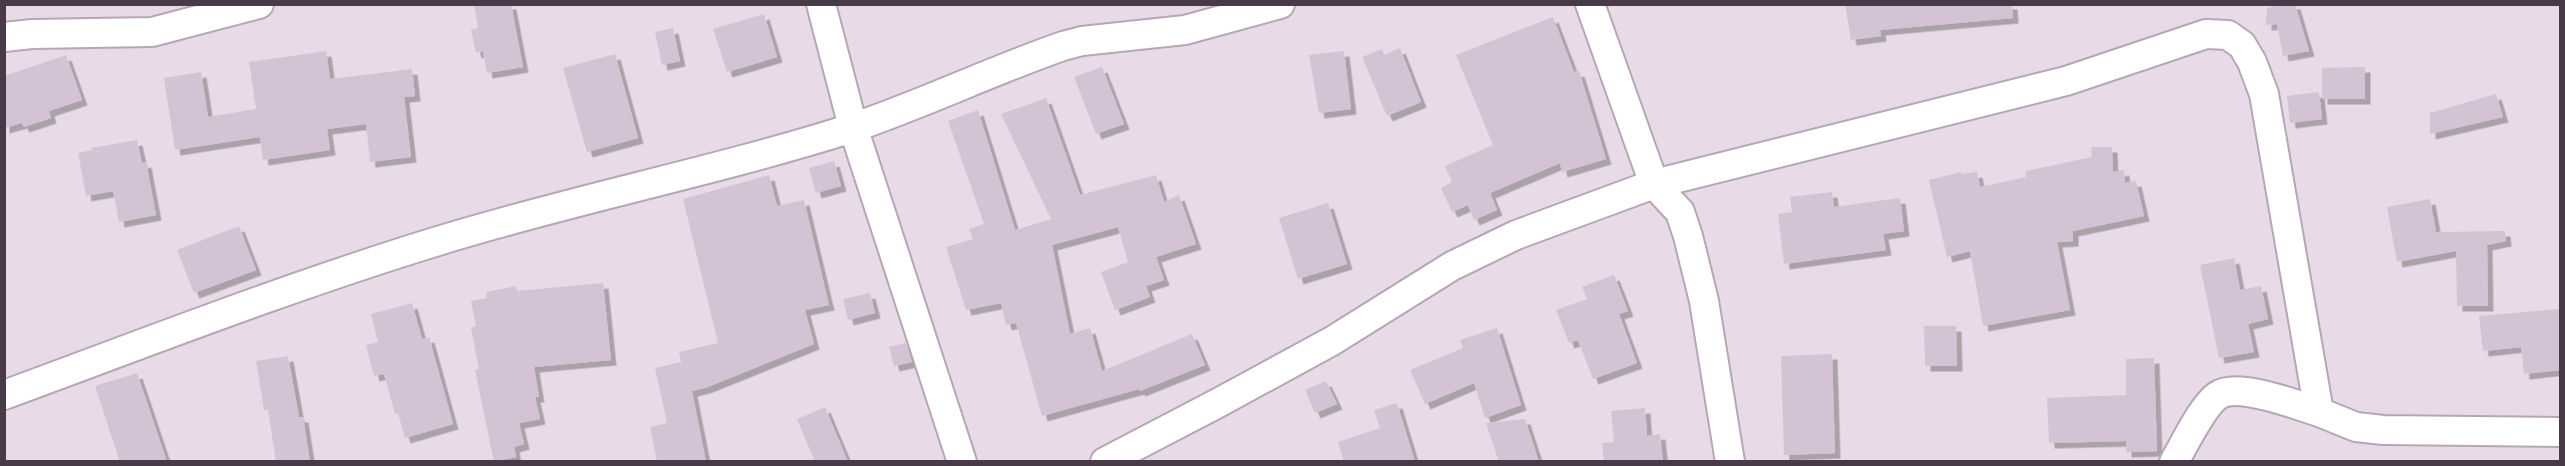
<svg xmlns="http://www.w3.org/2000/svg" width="2565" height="466" font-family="'Alegreya Sans',sans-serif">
	<defs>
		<filter id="shadow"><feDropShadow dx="5.5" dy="5.5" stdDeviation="0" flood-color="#0004"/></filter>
	</defs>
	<rect width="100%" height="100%" fill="#f4ecf4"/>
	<path fill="#e8dbe7" d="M 5,5 L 2560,5 L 2560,461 L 5,461 Z"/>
	<path fill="#d4c3d5" filter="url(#shadow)" d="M 474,4 L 511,4 L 523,67 L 487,73 L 483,51 L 476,53 L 471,30 L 478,28 Z
		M 1845,4 L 2012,4 L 2013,18 L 1880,30 L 1881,36 L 1851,40 Z
		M 2283,4 L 2295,4 L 2309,51 L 2283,56 L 2277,24 L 2266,25 L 2267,8 Z
		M 764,14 L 777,57 L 727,72 L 713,29 Z
		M 1553,17 L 1574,72 L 1579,71 L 1606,159 L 1562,172 L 1560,163 L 1490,193 L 1497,210 L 1474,220 L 1468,205 L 1452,212 L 1441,188 L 1452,182 L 1445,166 L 1493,145 L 1456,55 Z
		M 673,28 L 680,61 L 662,65 L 655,32 Z
		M 1400,48 L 1421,102 L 1387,116 L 1362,57 L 1382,49 L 1384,55 Z
		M 326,51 L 330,79 L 412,69 L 415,96 L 404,97 L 411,157 L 370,162 L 366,124 L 327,129 L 330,150 L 263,160 L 260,137 L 175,150 L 164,78 L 201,72 L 208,117 L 256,109 L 249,62 Z
		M 1344,51 L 1351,109 L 1319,113 L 1309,55 Z
		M 615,54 L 638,138 L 587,152 L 563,68 Z
		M 66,55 L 82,100 L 49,111 L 51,118 L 24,127 L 22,123 L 4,128 L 4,76 Z
		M 1102,67 L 1124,124 L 1096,134 L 1074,77 Z
		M 2365,67 L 2365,99 L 2322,99 L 2322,68 Z
		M 2319,92 L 2322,119 L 2290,123 L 2287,96 Z
		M 2496,94 L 2503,117 L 2430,134 L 2430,113 Z
		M 1046,98 L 1080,195 L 1156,175 L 1164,202 L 1179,195 L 1196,244 L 1156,257 L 1164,280 L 1146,286 L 1150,297 L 1115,310 L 1101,272 L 1128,262 L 1118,227 L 1052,245 L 1070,334 L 1090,328 L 1102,371 L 1192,334 L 1205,365 L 1140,391 L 1139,389 L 1042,416 L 1016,323 L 1006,325 L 1001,303 L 966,310 L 946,247 L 973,239 L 969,229 L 984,224 L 948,121 L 978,110 L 1015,230 L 1051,219 L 1001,114 Z
		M 137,140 L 142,163 L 146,162 L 156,215 L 119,222 L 113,191 L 86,196 L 78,153 L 92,150 L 91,148 Z
		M 2091,147 L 2112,147 L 2113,172 L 2124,170 L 2125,183 L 2136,181 L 2144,216 L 2073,231 L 2073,241 L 2057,242 L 2070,310 L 1983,326 L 1970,251 L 1947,257 L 1929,180 L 1961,172 L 1962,174 L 1977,172 L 1980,187 L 2026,177 L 2026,171 L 2092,157 Z
		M 834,161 L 841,186 L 816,193 L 809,168 Z
		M 769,175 L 777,206 L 804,200 L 829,305 L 805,310 L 814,344 L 705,388 L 692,391 L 706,462 L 657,462 L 650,427 L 667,423 L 655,368 L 681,362 L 679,352 L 718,343 L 683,199 Z
		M 1832,192 L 1834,207 L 1900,198 L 1904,231 L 1883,234 L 1886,250 L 1784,264 L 1778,214 L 1792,212 L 1790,197 Z
		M 2430,199 L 2436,232 L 2505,231 L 2506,241 L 2487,245 L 2488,306 L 2457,306 L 2456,251 L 2397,262 L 2387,207 Z
		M 1328,203 L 1347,264 L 1298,279 L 1279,218 Z
		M 239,226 L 256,270 L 194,293 L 177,250 Z
		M 2234,258 L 2240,290 L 2261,286 L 2268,319 L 2248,324 L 2254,352 L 2219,358 L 2200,265 Z
		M 1614,275 L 1628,311 L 1619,314 L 1637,363 L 1593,379 L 1578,340 L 1569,343 L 1556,310 L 1587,299 L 1582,287 Z
		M 603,283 L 611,360 L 534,367 L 539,397 L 535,397 L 540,419 L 519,423 L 524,444 L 514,447 L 516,457 L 494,462 L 475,370 L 479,369 L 471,328 L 476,326 L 471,301 L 487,298 L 486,292 L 516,286 L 517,291 Z
		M 870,293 L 875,313 L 848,320 L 843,299 Z
		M 412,303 L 422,339 L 429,337 L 453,424 L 405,438 L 398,413 L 395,414 L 384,374 L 374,376 L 366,345 L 378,342 L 371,314 Z
		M 2560,309 L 2560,370 L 2524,374 L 2521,347 L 2483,351 L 2479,316 Z
		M 1924,326 L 1956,326 L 1957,366 L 1925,366 Z
		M 1497,328 L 1521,405 L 1485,418 L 1474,383 L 1425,404 L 1410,370 L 1463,348 L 1460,340 Z
		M 906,343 L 912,362 L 894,366 L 889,347 Z
		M 1832,354 L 1835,453 L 1784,455 L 1781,356 Z
		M 288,356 L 299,417 L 303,417 L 310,462 L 276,462 L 268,410 L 264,410 L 256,361 Z
		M 2154,358 L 2157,451 L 2126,452 L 2126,441 L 2049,443 L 2047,398 L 2126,395 L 2126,359 Z
		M 137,373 L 167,462 L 120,462 L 95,386 Z
		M 1326,381 L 1337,404 L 1315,413 L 1305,390 Z
		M 1397,403 L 1415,462 L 1344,462 L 1338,442 L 1380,428 L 1374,410 Z
		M 825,407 L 848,462 L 815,462 L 797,419 Z
		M 1645,408 L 1647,436 L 1660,434 L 1663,462 L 1604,462 L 1602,443 L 1614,442 L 1611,411 Z
		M 1525,419 L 1539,462 L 1499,462 L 1486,423 Z"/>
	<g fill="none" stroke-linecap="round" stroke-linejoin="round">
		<defs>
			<path id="street" d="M 821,4 L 853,127 L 962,462
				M 1590,4 L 1654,184 L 1680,212 L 1688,236 L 1704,301 L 1730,462
				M 4,37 L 32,34 L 152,32 L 259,4
				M 4,395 C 148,342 291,286 438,241 C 574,199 713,172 849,129 C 921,105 991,71 1063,46 L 1082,41 L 1185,30 L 1280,4
				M 1105,462 L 1218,403 L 1332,341 L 1452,266 L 1516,235 L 1654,184 L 2066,81 L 2206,34 L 2228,35 L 2242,45 L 2252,62 L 2264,94 L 2319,412 L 2356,427 L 2383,430 L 2560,432
				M 2174,462 C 2184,445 2202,407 2217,396 C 2237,381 2296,405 2319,412"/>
		</defs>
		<use href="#street" stroke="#b6a6b6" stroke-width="32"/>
		<use href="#street" stroke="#fff" stroke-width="28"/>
	</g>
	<rect width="2565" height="466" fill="none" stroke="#483a48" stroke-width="12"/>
</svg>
